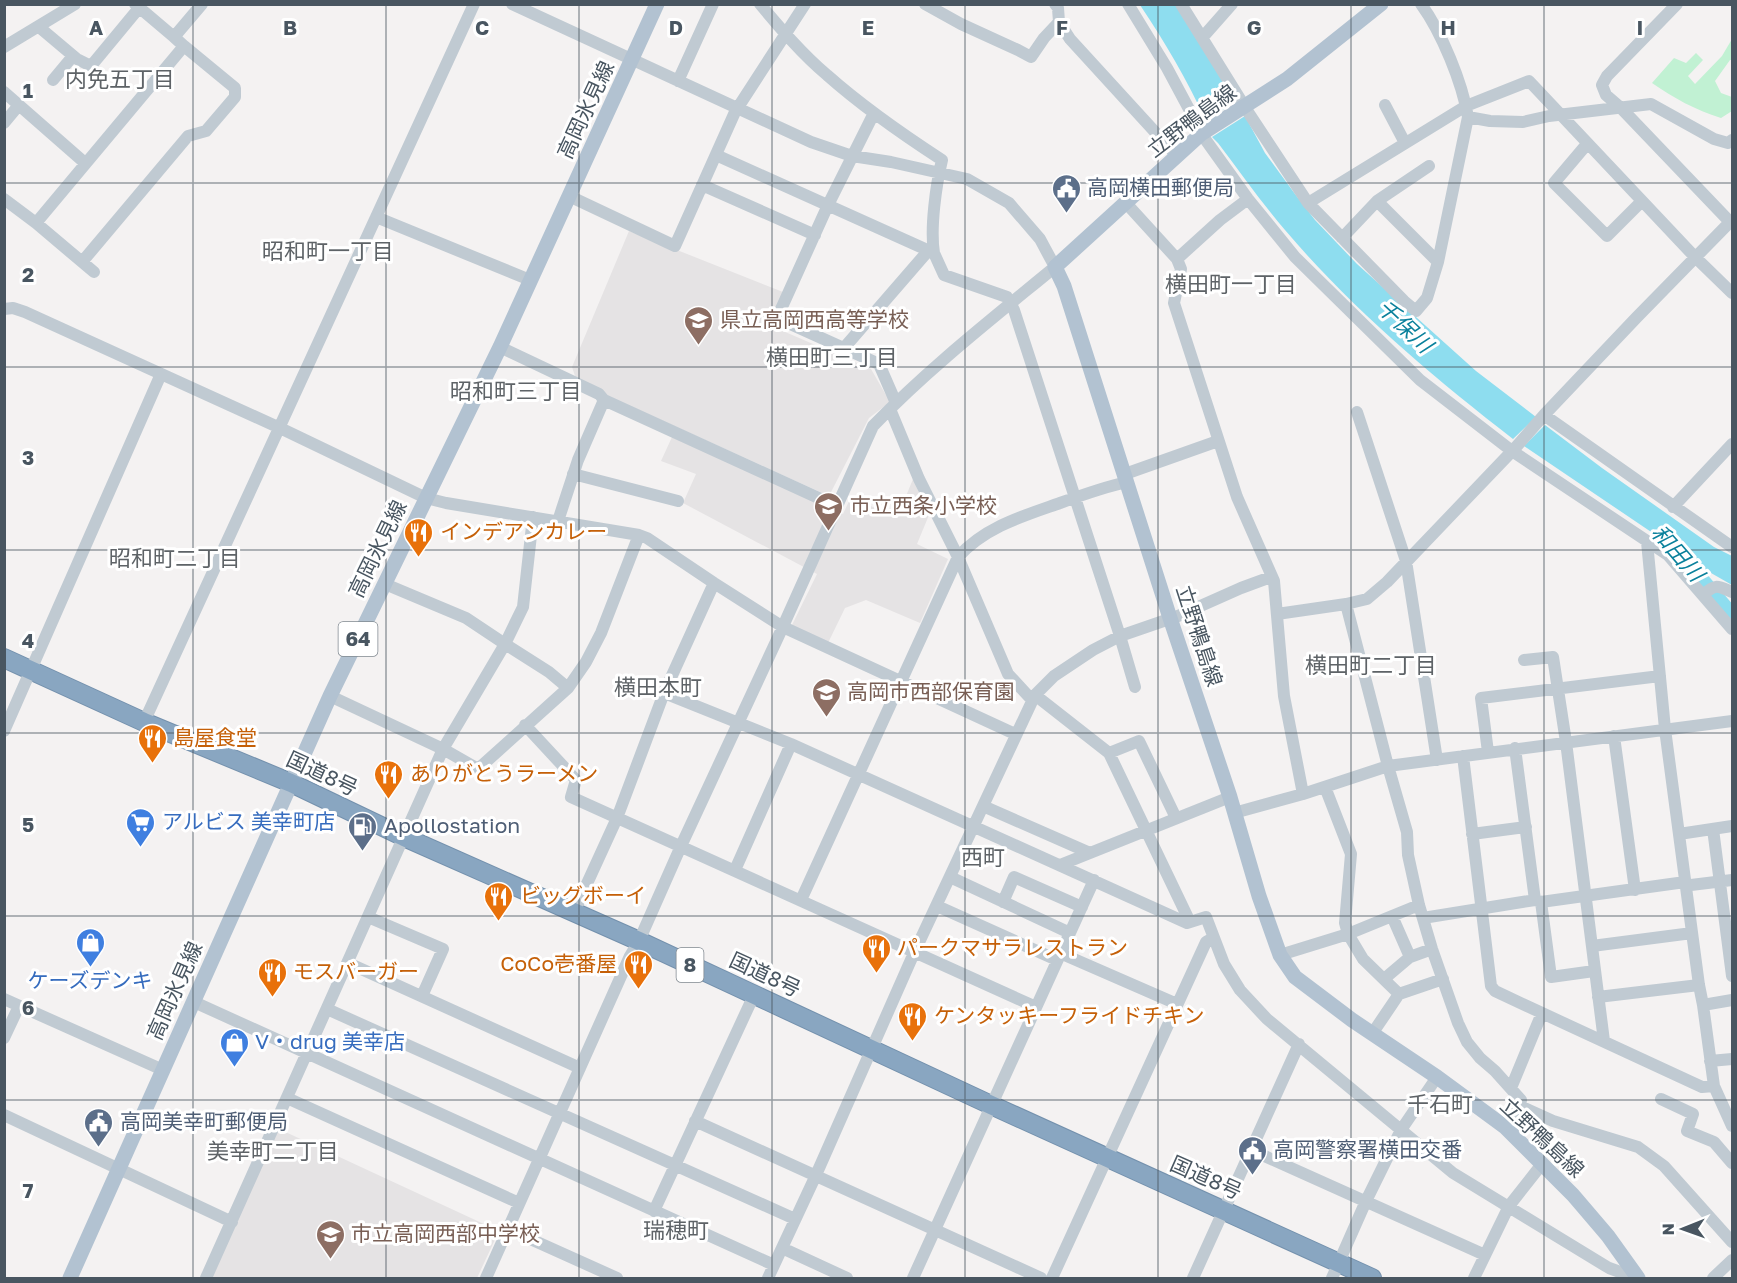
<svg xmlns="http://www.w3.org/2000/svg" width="1737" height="1283" font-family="'Golos Text','Noto Sans JP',sans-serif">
	<rect width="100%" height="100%" fill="#f4f2f2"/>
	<path fill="#e5e3e4" d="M 629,231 L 783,292 L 769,325 L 871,369 L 890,402 L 869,418 L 829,496 L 577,382 L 572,367 Z
		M 672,437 L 843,514 L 851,497 L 897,518 L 913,479 L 929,515 L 917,544 L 948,559 L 920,623 L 866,600 L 845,608 L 828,643 L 792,625 L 817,574 L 683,503 L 696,474 L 661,461 Z
		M 279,1129 L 499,1231 L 477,1278 L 209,1278 Z"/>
	<path fill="#c1f1d3" d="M 1732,39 L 1732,60 L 1730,60 L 1715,81 L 1721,93 L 1732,97 L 1732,111 L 1721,118 C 1695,110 1674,98 1652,83 L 1674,58 L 1686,63 L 1696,53 L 1703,60 L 1688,76 L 1695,84 L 1722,56 Z"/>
	<path fill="#8eddef" d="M 1140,5 L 1177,5 L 1235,102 L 1206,121 C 1187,80 1165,42 1140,5 Z
		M 1245,116 L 1265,153 L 1295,194 L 1315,220 L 1357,264 L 1476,371 L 1536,417 L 1513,439 C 1432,376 1352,309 1285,230 C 1261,202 1240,172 1218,143 L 1212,137 Z
		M 1545,425 L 1602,468 L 1714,547 L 1732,556 L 1732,585 L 1704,569 L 1700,568 L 1697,570 L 1685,559 L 1665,546 L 1666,542 L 1524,446 Z"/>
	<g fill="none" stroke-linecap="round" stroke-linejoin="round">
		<path stroke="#8eddef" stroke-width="16" d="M 1669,542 L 1732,616"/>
		<defs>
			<path id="highway" d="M 4,658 L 144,722 L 291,783 L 404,837 L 639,941 L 991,1105 L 1372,1278"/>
		</defs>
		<use href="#highway" stroke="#7491ad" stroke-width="20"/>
		<path stroke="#c0cad2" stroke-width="12" d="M 135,4 L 174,37
			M 760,4 C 781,29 802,54 827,75 C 863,107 902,134 942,160 C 936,185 930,228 934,253
			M 925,4 L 961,24 L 1018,50 L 1031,57 L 1044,38 L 1059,22
			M 1055,4 L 1058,8 L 1059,22 L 1070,39 L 1177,156
			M 1128,4 L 1167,68 L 1205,139 L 1248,199 L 1295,257 L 1420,380 L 1512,451 L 1668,555 L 1732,629
			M 1181,4 L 1248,112 L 1308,203 L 1404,301 L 1416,311 L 1427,298 L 1438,262 L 1377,201
			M 1421,4 C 1442,33 1462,82 1468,117 L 1490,121 L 1523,122 L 1549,116 L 1651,104 L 1714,139 L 1728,143 L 1732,140
			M 1677,4 L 1607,76 L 1602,85 L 1606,95 L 1621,108 L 1730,222
			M 39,27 L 77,59 L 91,66 L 139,8
			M 1202,38 L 1232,4
			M 4,47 L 75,4
			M 53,80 L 73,56
			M 678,81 L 713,4
			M 4,92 L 85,163
			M 1385,105 L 1405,143
			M 874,113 L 828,205 L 777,318 L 879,364 L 896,403
			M 4,123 L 19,105
			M 1587,144 L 1554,183 L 1607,236 L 1642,201
			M 716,155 L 934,253 L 944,275 L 1007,297 L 1014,310 L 1120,636 L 1135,687
			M 702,185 L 815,235
			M 569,196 L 675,246 L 735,112 L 805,4
			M 4,199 L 36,223 L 94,272
			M 1125,202 L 1177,259 L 1181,269 L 1174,303 L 1237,497 L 1274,581 L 1284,696 L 1303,794
			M 1308,203 L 1466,106 L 1529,81 L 1695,257 L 1732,293
			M 376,217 L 530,280
			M 36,223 L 184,46 L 174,37 L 202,4
			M 1342,238 L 1377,201 L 1429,166
			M 1177,259 L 1220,220 L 1248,199
			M 82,262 L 188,136 L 206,131 L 235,97 L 235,88 L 184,46
			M 1438,262 L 1468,117
			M 4,309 L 13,308 L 25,312 L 280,428 L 426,498 L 446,503 L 639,535 L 647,538 L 714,583 L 783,627 L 1015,734
			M 500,347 L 599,394 L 604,400 L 836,506
			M 844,348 L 928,251
			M 890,409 L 919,479 L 958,557 L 1008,674 L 1032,700
			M 1357,412 L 1406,561 L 1437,760
			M 1544,415 L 1732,547
			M 573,474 L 678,501
			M 1125,474 L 1218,441
			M 1673,507 L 1732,444
			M 558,521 L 578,460 L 604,400
			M 1647,542 L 1665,729 L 1699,985 L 1703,1005 L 1714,1086 L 1732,1126
			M 385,584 L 466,618 L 505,644 L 523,607 L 533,517
			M 1703,595 C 1716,583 1718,586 1732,592
			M 1346,604 L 1388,766 L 1407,832 L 1408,855 L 1419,905 L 1432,949 L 1458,1023 L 1467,1042 L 1480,1058 L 1495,1071 L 1521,1100 L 1520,1106 L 1505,1127
			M 1277,614 L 1346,604 L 1367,599 L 1387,582 L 1516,447 L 1544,415 L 1637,317 L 1732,220
			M 1524,660 L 1553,657 L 1566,742 L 1604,1041
			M 664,693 L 791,744 L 1187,923 L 1206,917 L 1224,964 L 1240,990 L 1267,1019 L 1453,1173 L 1609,1268 L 1620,1272 L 1634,1272
			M 1035,695 L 1109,753 L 1190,922
			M 330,696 L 443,749 L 478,769 L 568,688 L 586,662 L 601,633 L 639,535
			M 144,722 L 474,4
			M 525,725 L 576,780 L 571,797 L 1036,1007
			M 4,731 L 161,374
			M 1614,736 L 1635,890
			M 1515,748 L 1535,900
			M 1488,752 L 1481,698 L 1660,676
			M 1109,753 L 1139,741 L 1176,818
			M 1463,756 L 1491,986 L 1495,991 L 1542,1013
			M 1325,787 L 1351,854 L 1345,923 L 1348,934 L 1363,959 L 1399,994 L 1372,1034
			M 983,806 L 1090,853
			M 1234,813 L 1303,794 L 1388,766 L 1732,721
			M 1713,829 L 1732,976
			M 1472,834 L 1526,827
			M 1679,834 L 1732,826
			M 1060,865 L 1230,797
			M 735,870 L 791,744
			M 950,877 L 1070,933
			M 801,900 L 958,557 C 985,527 1023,516 1060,503 C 1082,495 1104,487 1127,482
			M 1003,902 L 1014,877 L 1082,907
			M 1541,902 L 1551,977 L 1594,971
			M 937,906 L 1057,960
			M 574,912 L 617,818 L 664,693 L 714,583
			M 1392,916 L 1410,957
			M 368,917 L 443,949 L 422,996
			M 1423,918 L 1535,900 L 1541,902 L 1685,882 L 1691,885 L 1732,880
			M 1592,946 L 1692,933
			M 1060,953 L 1177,1004
			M 1280,955 L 1348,934 L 1419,905
			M 348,963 L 580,1068
			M 1384,979 L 1410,957 L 1432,949
			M 1399,994 L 1443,979
			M 1598,997 L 1699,985
			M 4,999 L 163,1070
			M 194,1002 L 774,1265
			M 1703,1005 L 1732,1000
			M 327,1009 L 795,1219
			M 4,1038 L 19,1006
			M 1710,1061 L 1732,1059
			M 1511,1088 L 1542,1013 L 1702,1087 L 1714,1086
			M 287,1098 L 519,1203
			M 1661,1099 L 1693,1114 L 1687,1131 L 1714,1142 L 1732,1163
			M 1520,1106 L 1553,1121 L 1638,1147 L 1664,1166 L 1732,1242
			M 4,1115 L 232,1222
			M 695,1121 L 1041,1278
			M 1251,1150 L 1485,1255
			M 654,1211 L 754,995
			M 508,1229 L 617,1278
			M 782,1248 L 847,1278
			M 206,1278 L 443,749 L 505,644 L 549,672 L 568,688
			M 486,1278 L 630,956 L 639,941 L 681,846 L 780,633 L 873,426 C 929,368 993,318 1055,267 L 1040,239 L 1009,203 L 967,179 L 891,162 L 852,156 L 811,142 L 512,4
			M 768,1278 L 816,1175 L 914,953 L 1035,695 L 1054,676 L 1093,650 L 1120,636 L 1178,616 L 1241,588 L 1271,577
			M 913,1278 L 1094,880
			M 1052,1278 L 1206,942 L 1213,938
			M 1193,1278 L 1299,1044
			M 1332,1278 L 1366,1201 L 1401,1130 L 1437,1077
			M 1474,1278 L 1509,1206 L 1542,1164
			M 1713,1278 L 1732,1260"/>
		<path stroke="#b2c2d1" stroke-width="15" d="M 1381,4 L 1287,79 L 1201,134 L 1055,267 L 1064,286 L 1170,618 L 1230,797 L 1259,896 L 1280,955 L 1295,977 L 1352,1020 L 1437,1077 L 1505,1127 L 1573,1195 L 1608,1236 L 1638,1278
			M 70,1278 L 330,696 L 500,347 L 657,4"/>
		<use href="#highway" stroke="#89a6c1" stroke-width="18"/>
	</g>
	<path fill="none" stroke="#495661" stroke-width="1.5" stroke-opacity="0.55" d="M 193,4 L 193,1278M 386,4 L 386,1278M 579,4 L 579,1278M 772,4 L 772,1278M 965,4 L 965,1278M 1158,4 L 1158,1278M 1351,4 L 1351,1278M 1544,4 L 1544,1278M 4,183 L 1732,183M 4,367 L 1732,367M 4,550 L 1732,550M 4,733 L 1732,733M 4,916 L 1732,916M 4,1100 L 1732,1100"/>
	<defs>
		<symbol id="civic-pin" viewBox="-11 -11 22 30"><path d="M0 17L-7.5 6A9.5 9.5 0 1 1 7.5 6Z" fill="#5c6f8a" stroke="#fff"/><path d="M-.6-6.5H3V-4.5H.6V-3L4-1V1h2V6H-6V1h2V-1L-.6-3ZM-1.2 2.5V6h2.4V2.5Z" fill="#fff"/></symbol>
		<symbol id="school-pin" viewBox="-11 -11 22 30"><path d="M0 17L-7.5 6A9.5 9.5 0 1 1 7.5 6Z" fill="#8d6e63" stroke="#fff"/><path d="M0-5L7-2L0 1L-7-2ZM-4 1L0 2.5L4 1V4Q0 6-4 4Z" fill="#fff"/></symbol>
		<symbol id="restaurant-pin" viewBox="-11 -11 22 30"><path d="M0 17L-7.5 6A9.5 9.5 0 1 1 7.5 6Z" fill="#e8710a" stroke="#fff"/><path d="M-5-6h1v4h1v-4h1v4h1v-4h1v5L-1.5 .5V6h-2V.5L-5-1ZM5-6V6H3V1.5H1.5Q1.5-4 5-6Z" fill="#fff"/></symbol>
		<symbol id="supermarket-pin" viewBox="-11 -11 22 30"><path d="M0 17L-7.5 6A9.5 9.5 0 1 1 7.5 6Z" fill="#3f7fe0" stroke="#fff"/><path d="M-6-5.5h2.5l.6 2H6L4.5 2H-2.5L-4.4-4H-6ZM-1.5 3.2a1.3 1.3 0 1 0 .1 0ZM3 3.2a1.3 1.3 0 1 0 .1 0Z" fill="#fff"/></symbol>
		<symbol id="fuel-pin" viewBox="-11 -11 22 30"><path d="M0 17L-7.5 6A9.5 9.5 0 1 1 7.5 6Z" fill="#5c6f8a" stroke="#fff"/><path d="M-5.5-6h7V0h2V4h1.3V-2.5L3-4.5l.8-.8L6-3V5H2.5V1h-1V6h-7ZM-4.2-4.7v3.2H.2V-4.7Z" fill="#fff"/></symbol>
		<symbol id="shop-pin" viewBox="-11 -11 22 30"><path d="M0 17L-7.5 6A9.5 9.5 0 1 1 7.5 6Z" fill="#3f7fe0" stroke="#fff"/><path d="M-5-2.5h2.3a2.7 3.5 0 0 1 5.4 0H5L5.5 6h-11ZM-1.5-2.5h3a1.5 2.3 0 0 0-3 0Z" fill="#fff"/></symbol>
	</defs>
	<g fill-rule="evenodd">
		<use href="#civic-pin" x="1050" y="172" width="33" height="45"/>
		<use href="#school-pin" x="682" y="304" width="33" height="45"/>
		<use href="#school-pin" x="812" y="490" width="33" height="45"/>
		<use href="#restaurant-pin" x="402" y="516" width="33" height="45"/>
		<use href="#school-pin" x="810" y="676" width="33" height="45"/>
		<use href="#restaurant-pin" x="136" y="722" width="33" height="45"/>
		<use href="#restaurant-pin" x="372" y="758" width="33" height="45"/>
		<use href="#supermarket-pin" x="124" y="806" width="33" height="45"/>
		<use href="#fuel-pin" x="346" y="810" width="33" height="45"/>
		<use href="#restaurant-pin" x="482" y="880" width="33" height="45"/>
		<use href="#shop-pin" x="74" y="926" width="33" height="45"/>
		<use href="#restaurant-pin" x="860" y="932" width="33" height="45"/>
		<use href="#restaurant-pin" x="622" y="948" width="33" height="45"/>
		<use href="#restaurant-pin" x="256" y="956" width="33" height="45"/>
		<use href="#restaurant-pin" x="896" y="1000" width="33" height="45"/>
		<use href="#shop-pin" x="218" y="1026" width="33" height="45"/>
		<use href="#civic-pin" x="82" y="1106" width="33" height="45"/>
		<use href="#civic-pin" x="1236" y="1134" width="33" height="45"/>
		<use href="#school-pin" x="314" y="1218" width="33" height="45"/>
	</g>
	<g text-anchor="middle" stroke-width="6" stroke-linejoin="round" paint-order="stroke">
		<g fill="#fff" stroke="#808990" stroke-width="1.5">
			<rect x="338.5" y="622" width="39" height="34" rx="4.5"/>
			<rect x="676.5" y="948" width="27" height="34" rx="4.5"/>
		</g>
		<g font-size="20" font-weight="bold" fill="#495661">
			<text x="358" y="646">64</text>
			<text x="690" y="972">8</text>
		</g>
		<g font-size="21" fill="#495661" stroke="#fff">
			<text transform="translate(586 110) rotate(-65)" y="7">高岡氷見線</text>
			<text transform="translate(1192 121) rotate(-37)" y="7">立野鴨島線</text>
			<text transform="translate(378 549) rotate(-64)" y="7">高岡氷見線</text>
			<text transform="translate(1199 636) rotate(72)" y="7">立野鴨島線</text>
			<text transform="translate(322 774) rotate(25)" y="7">国道8号</text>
			<text transform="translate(765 975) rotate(25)" y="7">国道8号</text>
			<text transform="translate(175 991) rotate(-66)" y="7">高岡氷見線</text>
			<text transform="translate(1542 1138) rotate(43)" y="7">立野鴨島線</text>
			<text transform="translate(1206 1178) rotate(24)" y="7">国道8号</text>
		</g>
		<g font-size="21" fill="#4e5e75" stroke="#fff" text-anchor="start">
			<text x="1087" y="195">高岡横田郵便局</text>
			<text x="384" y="833">Apollostation</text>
			<text x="120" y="1129">高岡美幸町郵便局</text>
			<text x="1273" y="1157">高岡警察署横田交番</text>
		</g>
		<g font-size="21" fill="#785e54" stroke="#fff" text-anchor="start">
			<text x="720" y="327">県立高岡西高等学校</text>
			<text x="850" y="513">市立西条小学校</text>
			<text x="847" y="699">高岡市西部保育園</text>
			<text x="351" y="1241">市立高岡西部中学校</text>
		</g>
		<g font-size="21" fill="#c56008" stroke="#fff" text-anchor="start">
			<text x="440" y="539">インデアンカレー</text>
			<text x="173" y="745">島屋食堂</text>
			<text x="410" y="781">ありがとうラーメン</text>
			<text x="520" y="903">ビッグボーイ</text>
			<text x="897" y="955">パークマサラレストラン</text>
			<text x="617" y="971" text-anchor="end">CoCo壱番屋</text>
			<text x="293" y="979">モスバーガー</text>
			<text x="934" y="1023">ケンタッキーフライドチキン</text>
		</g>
		<g font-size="21" fill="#366cbe" stroke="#fff" text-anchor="start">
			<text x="162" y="829">アルビス 美幸町店</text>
			<text x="90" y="988" text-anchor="middle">ケーズデンキ</text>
			<text x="255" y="1049">V・drug 美幸店</text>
		</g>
		<g font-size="22" fill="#5e6367" stroke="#fff">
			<text x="120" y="87">内免五丁目</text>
			<text x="328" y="259">昭和町一丁目</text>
			<text x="1231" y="292">横田町一丁目</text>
			<text x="832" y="365">横田町三丁目</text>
			<text x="516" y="399">昭和町三丁目</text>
			<text x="175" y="566">昭和町二丁目</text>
			<text x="1371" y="673">横田町二丁目</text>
			<text x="658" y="695">横田本町</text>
			<text x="983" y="865">西町</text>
			<text x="1440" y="1112">千石町</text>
			<text x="273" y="1159">美幸町二丁目</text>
			<text x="676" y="1238">瑞穂町</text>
		</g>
		<g font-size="22" font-style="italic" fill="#0a819c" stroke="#fff">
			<text transform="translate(1405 326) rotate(43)" y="8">千保川</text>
			<text transform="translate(1678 553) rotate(49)" y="8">和田川</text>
		</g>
	</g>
	<g font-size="20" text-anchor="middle" font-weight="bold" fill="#495661" stroke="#fff" stroke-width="6" stroke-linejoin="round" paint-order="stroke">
		<text x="96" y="35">A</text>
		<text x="290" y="35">B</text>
		<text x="482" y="35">C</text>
		<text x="676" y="35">D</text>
		<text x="868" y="35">E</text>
		<text x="1062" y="35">F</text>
		<text x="1254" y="35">G</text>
		<text x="1448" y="35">H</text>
		<text x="1640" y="35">I</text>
		<text x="28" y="98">1</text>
		<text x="28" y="282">2</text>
		<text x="28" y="465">3</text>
		<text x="28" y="648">4</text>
		<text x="28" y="832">5</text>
		<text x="28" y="1015">6</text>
		<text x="28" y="1198">7</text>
	</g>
	<rect width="1737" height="1283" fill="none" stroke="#495661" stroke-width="12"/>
	<g transform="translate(1683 1229) rotate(269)" stroke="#ffffff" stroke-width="4.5" paint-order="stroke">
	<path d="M0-4.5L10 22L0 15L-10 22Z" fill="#495661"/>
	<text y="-9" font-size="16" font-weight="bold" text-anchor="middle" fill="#495661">N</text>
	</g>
</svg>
